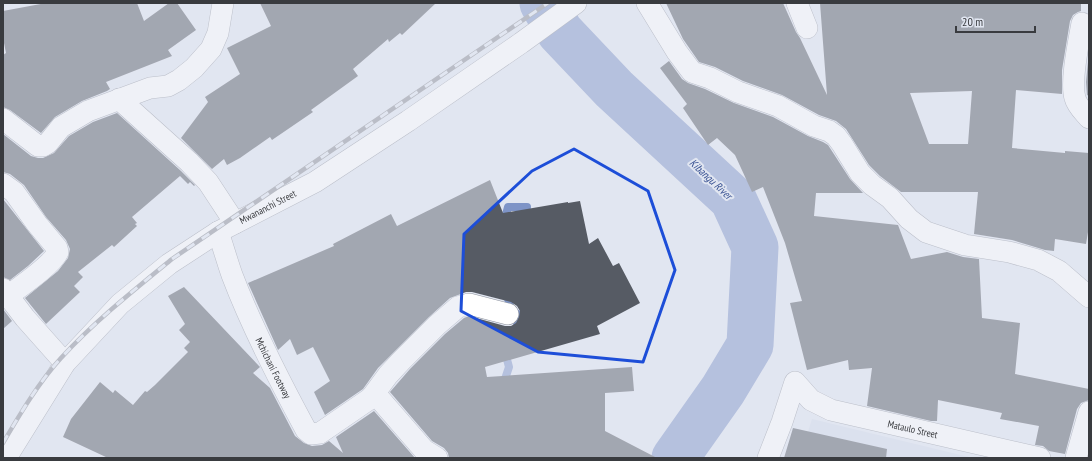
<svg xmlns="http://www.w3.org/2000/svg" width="1092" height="461" font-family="'PT Sans Narrow',sans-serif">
	<rect width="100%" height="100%" fill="#e1e6f1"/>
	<path fill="#d2dbeb" d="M 812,419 L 973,458 L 800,458 Z"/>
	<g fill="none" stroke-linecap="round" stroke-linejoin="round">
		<path stroke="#7e94c7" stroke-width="8" d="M 505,222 L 505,218 L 508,207 L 527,207
			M 506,291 L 511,310 L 519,315 L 517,326 L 518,328
			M 503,385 L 509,367 L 505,352 L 507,351"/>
		<path stroke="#7e94c7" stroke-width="47" d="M 543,3 L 560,32 L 614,89 L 733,199 L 755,247 L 750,345 L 723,390 L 675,458"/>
	</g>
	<path fill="#565b64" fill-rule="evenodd" d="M 46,3 L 137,3 L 144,21 L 169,3 L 177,3 L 196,30 L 168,50 L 172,56 L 106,82 L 110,89 L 107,91 L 82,101 L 55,117 L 41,133 L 10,110 L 3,107 L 3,55 L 6,53 L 3,38 L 3,11 Z
		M 260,3 L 436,3 L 402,35 L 400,33 L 389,42 L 388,39 L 353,69 L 358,76 L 311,110 L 313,112 L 272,140 L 270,137 L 240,158 L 227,165 L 224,159 L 212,169 L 181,138 L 208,102 L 205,97 L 240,74 L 227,48 L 271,26 Z
		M 666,3 L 783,3 L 796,32 L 800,38 L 827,95 L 820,3 L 1081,3 L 1081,11 L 1078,12 L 1073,15 L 1070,21 L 1062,70 L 1062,94 L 1016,90 L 1012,148 L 1065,153 L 1065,151 L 1089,153 L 1089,226 L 1086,244 L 1055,239 L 1054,251 L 1045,250 L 1012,240 L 974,234 L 978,192 L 901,192 L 880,176 L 869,165 L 846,129 L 836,121 L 819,115 L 782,95 L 743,81 L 715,67 L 699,62 L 683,39 ZM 972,91 L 968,144 L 929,144 L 910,93 Z
		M 1089,52 L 1089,96 L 1087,95 L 1086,82 Z
		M 669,61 L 682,79 L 688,83 L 705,89 L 734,103 L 773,117 L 808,136 L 823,142 L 828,145 L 850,179 L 863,193 L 816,193 L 814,216 L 898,225 L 911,259 L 947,252 L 963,257 L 979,259 L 982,318 L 1020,323 L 1015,374 L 1089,389 L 1089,400 L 1081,403 L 1077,409 L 1065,454 L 1049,451 L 1043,446 L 1035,445 L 1039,426 L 1000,419 L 1002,413 L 938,400 L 937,421 L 931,421 L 867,406 L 872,368 L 849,370 L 848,360 L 807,370 L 790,303 L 802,301 L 785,243 L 763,187 L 752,192 L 735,155 L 717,138 L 708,145 L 683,108 L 687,104 L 660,68 Z
		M 117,113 L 181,171 L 195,185 L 194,186 L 190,182 L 188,184 L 180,176 L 132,217 L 137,223 L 135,224 L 137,226 L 114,247 L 112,245 L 78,272 L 83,277 L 74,286 L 80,292 L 46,324 L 25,298 L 58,271 L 68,258 L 70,249 L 66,240 L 46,217 L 24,185 L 10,174 L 3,172 L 3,134 L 31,156 L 38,158 L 43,158 L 54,153 L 69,136 L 93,122 Z
		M 490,180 L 503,213 L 568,202 L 568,203 L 580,201 L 589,244 L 598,238 L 613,266 L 619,263 L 640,303 L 597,326 L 600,334 L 485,367 L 487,377 L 632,367 L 634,391 L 605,393 L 605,431 L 657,458 L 449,458 L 448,453 L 444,448 L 432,441 L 390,392 L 410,369 L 445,334 L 464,318 L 469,316 L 505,326 L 511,326 L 516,323 L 519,317 L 520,311 L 517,306 L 511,302 L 472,292 L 466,292 L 450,298 L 429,317 L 378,368 L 363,389 L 325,415 L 314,392 L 330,381 L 313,347 L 297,355 L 290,339 L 278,350 L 248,283 L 334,246 L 333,244 L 391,214 L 397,226 Z
		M 3,199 L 44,251 L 28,266 L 10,280 L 3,277 Z
		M 184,287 L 259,366 L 260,367 L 253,373 L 270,388 L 295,436 L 304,443 L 312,446 L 322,445 L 329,441 L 343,453 L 336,437 L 374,411 L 415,458 L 108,458 L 63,437 L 71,419 L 100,382 L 113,393 L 115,390 L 133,405 L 145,391 L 147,392 L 155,385 L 188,352 L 184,348 L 190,342 L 179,330 L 185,324 L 168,296 Z
		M 3,309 L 12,321 L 3,329 Z
		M 793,428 L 887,449 L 886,458 L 784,458 Z"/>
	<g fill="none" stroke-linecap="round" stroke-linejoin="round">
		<defs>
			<g id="minor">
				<path d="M 647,3 L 677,52 L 692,72 L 710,78 L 738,92 L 778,106 L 814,126 L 829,131 L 836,136 L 842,144 L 860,173 L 872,185 L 890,198 L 909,219 L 926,232 L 965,245 L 1009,252 L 1038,260 L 1059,271 L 1089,297"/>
				<path d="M 797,3 L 807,28"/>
				<path d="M 1082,23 C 1079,40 1070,82 1075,98 C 1077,106 1084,112 1089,118"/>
				<path d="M 119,99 L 189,162 L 208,182 L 235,223"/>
				<path d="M 3,119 L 38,146 L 43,146 L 48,143 L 61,127 L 88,111 L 150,88 L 168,86 L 179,80 L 194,68 L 211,49 L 218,33 L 223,3"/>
				<path d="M 3,184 L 14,192 L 37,224 L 57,248 L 58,252 C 52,265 21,286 9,295"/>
				<path id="s1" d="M 218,232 C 223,246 227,261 232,275 C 252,328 279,380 306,430 L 311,434 L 320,433 L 371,398 L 378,397 L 424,450 L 437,458"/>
				<path d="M 3,289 L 25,318 L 65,363"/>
				<path d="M 371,398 L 388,375 L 401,361 L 437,325 L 458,307 L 469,304 L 508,314"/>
				<path id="s2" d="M 6,458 L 65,363 L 120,304 L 169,264 L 218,232 L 315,182 L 408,121 L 521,43 L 576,3"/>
				<path id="s3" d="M 768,458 L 782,422 L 795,382 L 811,400 L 831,410 L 1040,458"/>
				<path d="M 1076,458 L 1089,412"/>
			</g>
		</defs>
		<use href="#minor" stroke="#8d929c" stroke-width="22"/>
		<use href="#minor" stroke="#fff" stroke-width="21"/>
		<defs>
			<path id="rail" d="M 3,443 C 20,414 39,382 61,358 C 95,321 134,290 172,259 L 548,3"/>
		</defs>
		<use href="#rail" stroke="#898d94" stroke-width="4.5"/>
		<use href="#rail" stroke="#e1e6f1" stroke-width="3" stroke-dasharray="9" stroke-linecap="butt"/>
	</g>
	<path d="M0 0H1092V461H0ZM 574,149 L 648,191 L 675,270 L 643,362 L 538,352 L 461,311 L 464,234 L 532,171 Z" fill="#e1e6f1" fill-opacity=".55" fill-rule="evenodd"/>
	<path fill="none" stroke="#1d4ed8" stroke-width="3" stroke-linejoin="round" d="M 574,149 L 648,191 L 675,270 L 643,362 L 538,352 L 461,311 L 464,234 L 532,171 Z"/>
	<g text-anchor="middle" stroke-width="4" stroke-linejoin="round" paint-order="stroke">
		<g font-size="10" fill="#393b3f" stroke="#e1e6f1">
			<text dy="4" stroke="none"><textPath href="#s2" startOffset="370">Mwananchi Street</textPath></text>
			<text dy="4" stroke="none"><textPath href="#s1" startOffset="147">Mchichani Footway</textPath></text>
			<text dy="4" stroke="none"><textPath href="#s3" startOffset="211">Mataulo Street</textPath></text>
		</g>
		<g font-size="11" font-style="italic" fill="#3a5393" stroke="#e1e6f1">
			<text transform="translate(711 179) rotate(43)" y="4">Kibangu River</text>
		</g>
	</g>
	<rect width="1092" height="461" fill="none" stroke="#393b3f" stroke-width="8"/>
	<path d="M956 26v6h79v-6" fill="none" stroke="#393b3f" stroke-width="2"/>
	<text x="962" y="26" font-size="12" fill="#393b3f" stroke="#e1e6f1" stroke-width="3" paint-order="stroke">20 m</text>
</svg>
